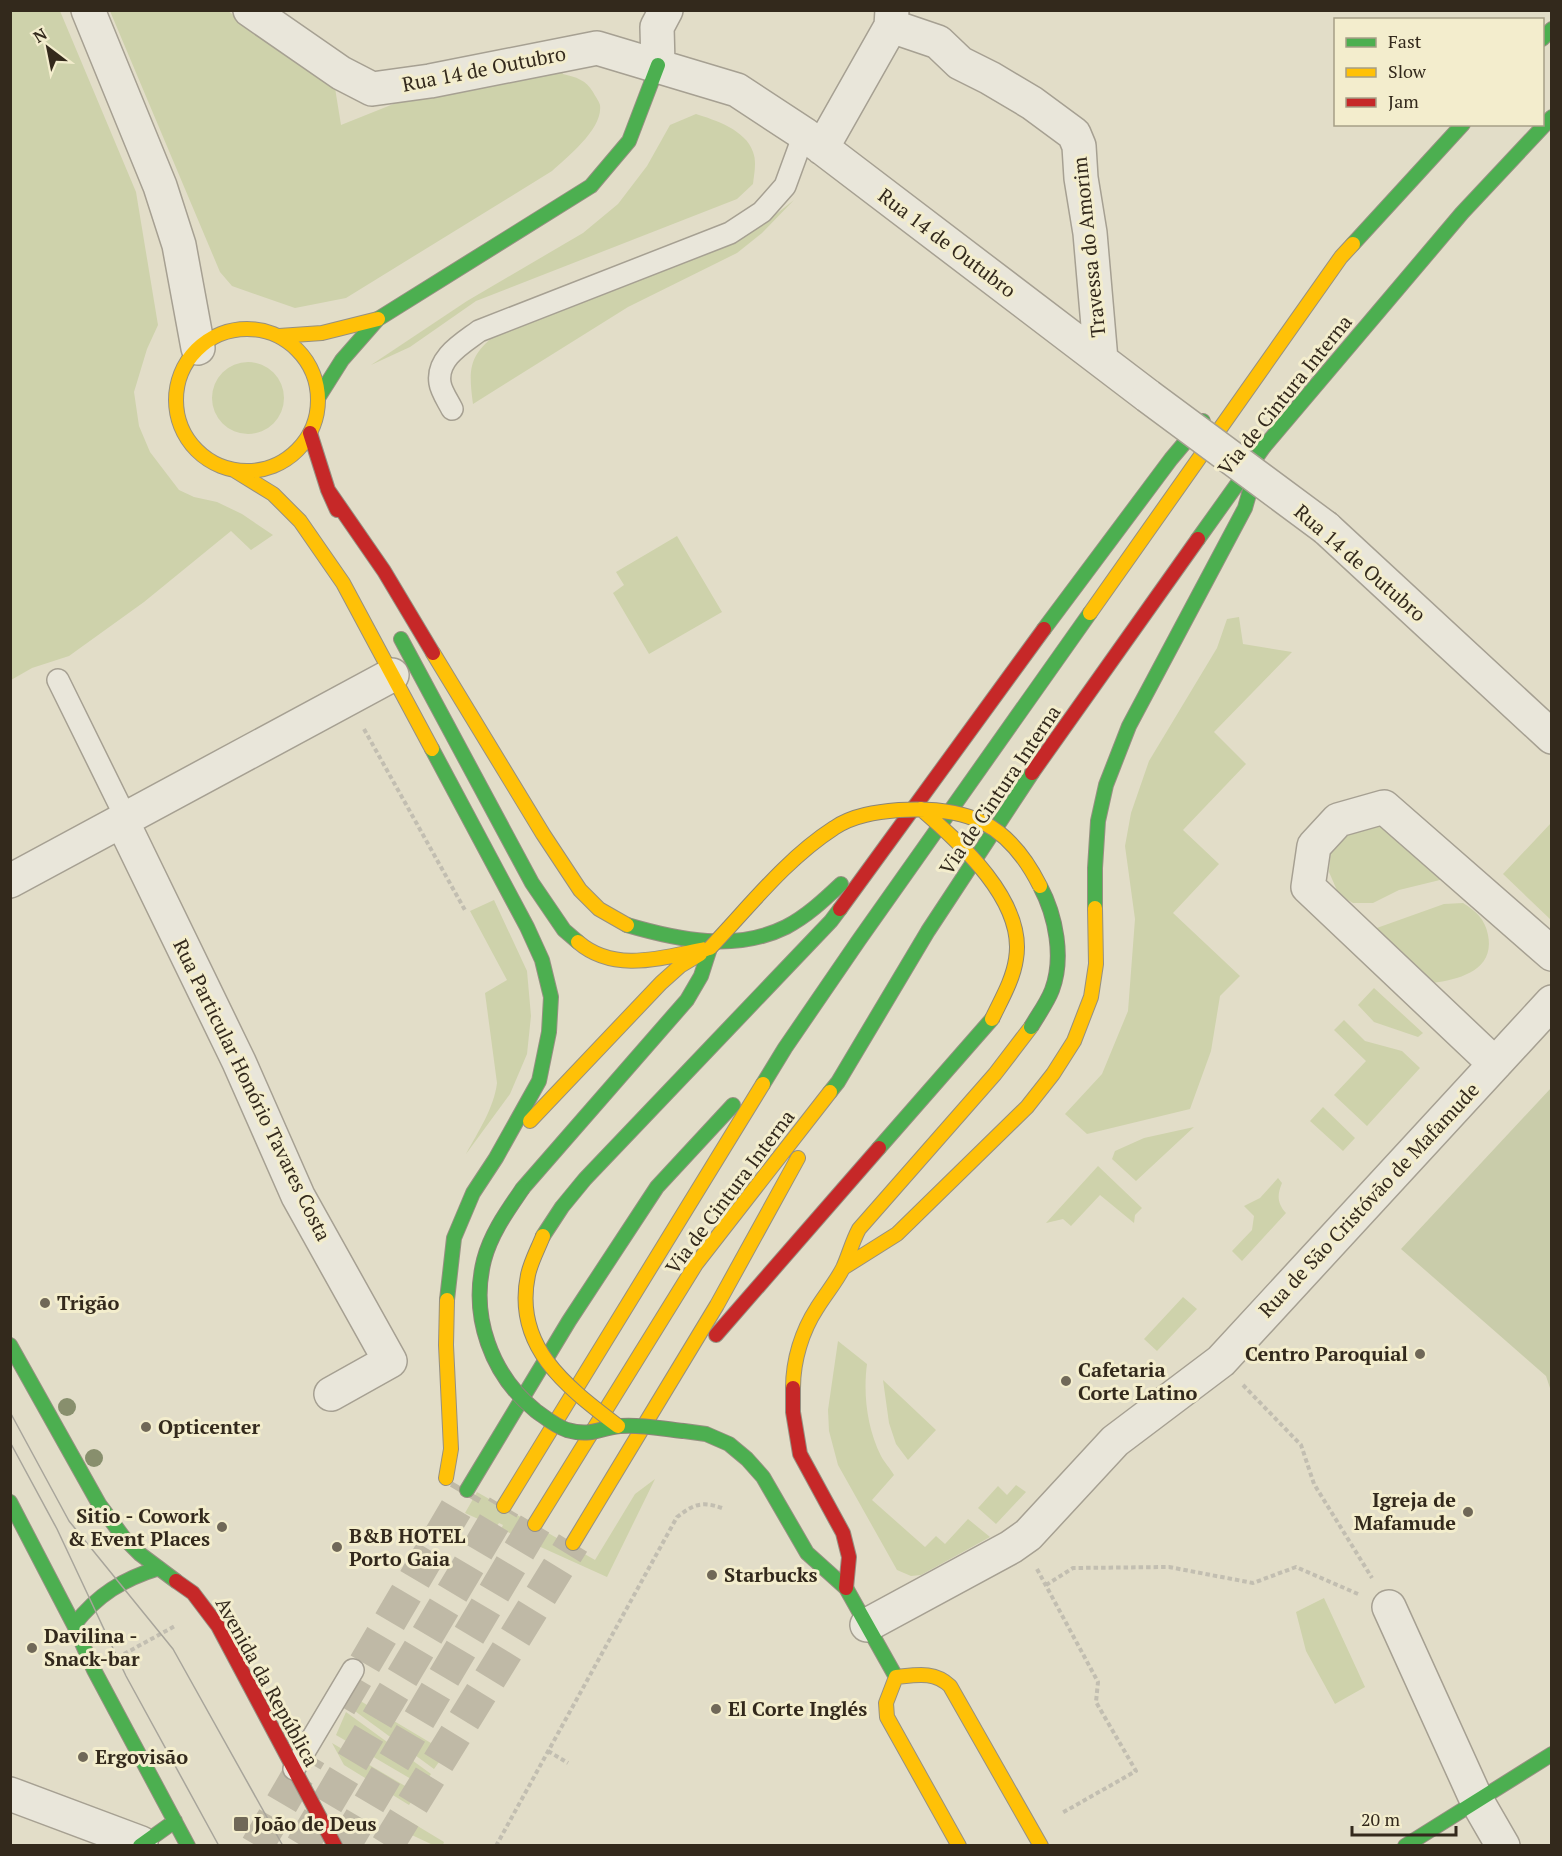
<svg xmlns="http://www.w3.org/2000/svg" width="1562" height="1856" font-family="'PT Serif',serif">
	<rect width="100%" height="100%" fill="#e2ddc8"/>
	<path fill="#ced2ab" d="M 11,10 L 60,11 L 136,192 L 158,325 L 147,349 L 134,392 L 139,426 L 150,452 L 179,490 L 194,497 L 217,502 L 242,514 L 273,535 L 251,550 L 231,531 L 144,602 L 69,656 L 32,668 L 11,680 Z
		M 110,11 L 228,11 L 335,88 L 341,125 L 416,95 L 560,67 L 563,74 C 576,77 586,80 593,92 C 595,96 599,101 600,105 C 603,129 568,156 552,171 L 346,298 L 295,308 L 232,286 L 220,272 Z
		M 696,114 C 715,120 746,130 753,152 C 757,162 754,174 753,184 L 737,199 L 476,301 L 410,347 L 371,365 L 467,301 L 583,233 L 618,204 L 647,166 L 670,125 Z
		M 794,200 L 762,233 L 737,253 L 628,307 L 473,404 C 468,367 469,355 500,331 L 761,226 Z
		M212 398a36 36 0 1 1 72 0a36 36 0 1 1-72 0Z
		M 677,536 L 722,612 L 649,654 L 613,593 L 624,585 L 616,572 Z
		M 1239,617 L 1243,644 L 1292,652 L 1214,732 L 1246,764 L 1183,830 L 1219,864 L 1173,913 L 1240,976 L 1220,996 L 1211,1051 L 1190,1109 L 1087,1134 L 1065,1114 L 1102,1074 L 1128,1011 L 1135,919 L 1125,846 L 1131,813 L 1149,761 L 1217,648 L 1227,619 Z
		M 1551,823 L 1551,920 L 1503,874 Z
		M 1366,825 L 1387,827 L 1444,879 L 1399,890 L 1373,903 L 1353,903 L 1339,895 L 1329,872 L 1331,850 L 1340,837 Z
		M 494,900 L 527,971 L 531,1016 L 527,1054 L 510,1094 L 466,1154 C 478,1132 494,1108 497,1083 L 485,993 L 507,980 L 470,911 Z
		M 1463,903 C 1476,911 1485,919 1488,935 C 1495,970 1460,979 1433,983 L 1374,929 L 1444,904 Z
		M 1374,988 L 1423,1033 L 1418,1037 L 1374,1022 L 1358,1005 Z
		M 1344,1020 L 1365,1041 L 1402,1051 L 1420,1068 L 1367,1126 L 1334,1095 L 1366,1061 L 1334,1030 Z
		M 1323,1107 L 1355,1138 L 1343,1151 L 1310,1121 Z
		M 1194,1127 L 1136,1181 L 1112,1159 L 1115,1151 L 1144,1138 Z
		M 1098,1166 L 1142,1208 L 1135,1215 L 1134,1223 L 1100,1195 L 1071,1226 L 1063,1219 L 1046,1223 Z
		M 1278,1178 L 1282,1183 C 1277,1195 1277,1203 1286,1213 L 1242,1261 L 1232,1251 L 1252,1230 L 1254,1216 L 1244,1206 L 1260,1198 Z
		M 1183,1297 L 1197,1309 L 1157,1351 L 1144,1339 Z
		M 838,1341 L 867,1364 C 863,1394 867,1428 881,1456 C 884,1462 890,1468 894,1475 L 872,1500 L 925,1547 L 936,1536 L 945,1544 L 968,1519 L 990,1537 L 921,1575 L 911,1576 L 897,1570 L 838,1465 L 829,1431 L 828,1410 Z
		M 883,1380 L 936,1430 L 908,1460 L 896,1444 L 889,1423 Z
		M 655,1479 L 607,1577 L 501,1529 L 503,1525 L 499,1523 L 496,1527 L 465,1513 L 477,1492 L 595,1560 L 635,1494 Z
		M 1016,1485 L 1026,1492 L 996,1524 L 978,1508 L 998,1486 L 1007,1495 Z
		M 1324,1598 L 1365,1687 L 1335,1704 L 1306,1651 L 1296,1612 Z
		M 352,1696 L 446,1752 L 434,1769 L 348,1706 Z
		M 346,1712 L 431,1774 L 423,1786 L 336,1735 Z
		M 332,1743 L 417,1793 L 409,1805 L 344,1765 Z
		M 406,1819 L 444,1842 L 443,1845 L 433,1845 L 399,1829 Z"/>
	<path fill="#c9ccaa" d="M 1551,1088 L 1551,1391 L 1546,1376 L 1401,1249 Z"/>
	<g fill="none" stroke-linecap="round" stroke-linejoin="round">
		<path stroke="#bfb9a6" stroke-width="33" stroke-dasharray="33 16" stroke-linecap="butt" d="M 340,1706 L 467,1490
			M 257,1846 L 310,1755
			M 302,1846 L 504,1506
			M 344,1846 L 535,1524
			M 387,1846 L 573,1543"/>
		<defs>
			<path id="lane" d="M 452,409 C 448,401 441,391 440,383 C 436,358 463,343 479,331 L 730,233 L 762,212 L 785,186 L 804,134
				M 58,680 L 126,818
				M 294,1769 L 353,1670"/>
			<path id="street" d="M 88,10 L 160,186 L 179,245 L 198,348
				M 250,10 L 341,73 L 372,89 L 430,81 L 597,48 L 737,90 L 804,134 L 1148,396
				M 891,26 L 938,42 L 960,63 L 990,78 L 1032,103 L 1074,134 L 1079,146 L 1081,178 L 1090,233 L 1101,360
				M 658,65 L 657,27 L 666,10
				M 822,148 L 891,26 L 892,10
				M 1326,528 L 1552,737
				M 122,821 L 239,1062 L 298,1196 L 390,1361 L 331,1394
				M 10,881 L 392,675
				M 1495,1064 L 1308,887 L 1314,846 L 1338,820 L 1384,807 L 1552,954
				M 1389,1607 L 1477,1801 L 1503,1846
				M 867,1625 L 1011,1547 L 1028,1535 L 1115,1441 L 1221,1361 L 1552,1002
				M 10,1794 L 141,1843"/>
			<path id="fast" d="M 1542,39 L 1552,29
				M 1353,244 L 1463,124
				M 318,398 L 342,360 L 378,319 L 591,186 L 629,141 L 658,65
				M 1198,539 L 1263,448 L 1462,213 L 1552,117
				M 1044,629 L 1171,459 L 1203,421
				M 401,639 L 532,883 L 564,930 L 578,942
				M 432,749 L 527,927 L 542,960 L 551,997 L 549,1032 L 539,1081 L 496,1158 L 473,1193 L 454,1238 L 447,1300
				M 1095,908 L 1095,868 L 1098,821 L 1106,785 L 1129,726 L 1245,508 L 1251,487
				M 627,925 C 678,940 736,952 786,927 C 807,916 824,900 841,884
				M 763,1084 L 785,1048 L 859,940 L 1090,613
				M 830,1092 L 838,1082 L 928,931 L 1032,773
				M 879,1148 L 992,1019
				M 523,1188 L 687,1000 L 701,976 L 710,948
				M 543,1236 L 562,1207 L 585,1179 L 831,921 L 840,909
				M 10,1345 L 99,1504 L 124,1538 L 140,1554 L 176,1581
				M 684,1431 L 706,1434 L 729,1444 L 747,1459 L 763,1477 L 807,1553 L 846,1588 L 896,1677
				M 467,1490 L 569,1321 L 657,1187 L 733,1105
				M 10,1502 L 74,1625 L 94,1670 L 188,1846
				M 74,1625 C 97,1595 123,1579 159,1568
				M 140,1846 L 175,1821
				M 1405,1846 L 1552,1754"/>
			<path id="slow" d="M176 400a71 71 0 1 1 142 0a71 71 0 1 1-142 0Z
				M 279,336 L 322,333 L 378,319
				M 234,470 L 273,494 L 300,521 L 343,583 L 432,749
				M 1090,613 L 1341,257 L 1353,244
				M 433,653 L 543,834 L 580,890 L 599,909 L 627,925
				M 578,942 C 615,974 664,957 706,949
				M 530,1121 L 661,983 L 680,966 L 700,954
				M 843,1268 L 897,1234 L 1027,1107 L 1053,1074 L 1074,1041 L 1091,997 L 1096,964 L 1095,908
				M 793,1388 C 793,1360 802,1331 817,1308 C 825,1295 836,1282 843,1268 C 849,1255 852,1242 859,1229 L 995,1074 L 1031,1027
				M 446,1478 L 451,1449 L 446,1345 L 447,1300
				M 504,1506 L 763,1084
				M 535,1524 L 696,1264 L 830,1092
				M 573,1543 L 717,1305 L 798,1158
				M 896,1677 C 917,1675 934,1671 950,1686 L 1041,1846
				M 896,1677 L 886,1703 L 887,1717 L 959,1846"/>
			<path id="jam" d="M 310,433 L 328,490 L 337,510
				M 328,490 L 384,571 L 433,653
				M 1032,773 L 1198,539
				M 840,909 L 1044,629
				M 716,1335 L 879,1148
				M 793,1388 L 793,1412 L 800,1454 L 843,1533 L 849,1557 L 846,1588
				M 176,1581 L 193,1593 L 218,1626 L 335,1846"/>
		</defs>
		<use href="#lane" stroke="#a6a092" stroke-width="24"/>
		<use href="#street" stroke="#a6a092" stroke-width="36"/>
		<use href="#fast" stroke="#969082" stroke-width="16"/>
		<use href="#slow" stroke="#969082" stroke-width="16"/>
		<use href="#jam" stroke="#969082" stroke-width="16"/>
		<path stroke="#c2beb1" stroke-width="4" stroke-dasharray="4.5 3" stroke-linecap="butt" d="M 364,729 L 466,912
			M 1243,1385 L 1301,1445 L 1314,1484 L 1372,1578
			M 1037,1569 L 1098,1682 L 1096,1702 L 1136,1771 L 1062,1813
			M 1046,1585 L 1073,1568 L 1169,1567 L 1253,1583 L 1296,1567 L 1358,1594
			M 124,1654 L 175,1626
			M 548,1751 L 568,1763
			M 496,1846 L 677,1517 C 694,1504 702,1501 722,1508"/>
		<use href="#lane" stroke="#e9e6da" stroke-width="21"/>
		<use href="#street" stroke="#e9e6da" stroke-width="33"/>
		<use href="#fast" stroke="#4caf50" stroke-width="14"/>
		<use href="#slow" stroke="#ffc107" stroke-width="14"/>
		<use href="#jam" stroke="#c62828" stroke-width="14"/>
		<path stroke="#a8a59b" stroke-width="1.5" d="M 10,1412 L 69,1521 L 173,1649 L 283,1846
			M 10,1442 L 57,1529 L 126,1676 L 219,1846"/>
		<defs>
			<path id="street-bridge" d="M 1148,396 L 1326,528"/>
			<path id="fast-bridge" d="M 1031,1027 C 1038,1015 1047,1003 1052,990 C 1064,958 1056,916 1040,886
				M 523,1188 C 508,1210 491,1233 484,1260 C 470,1316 491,1375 536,1411 C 546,1418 555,1426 567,1430 C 592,1437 598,1428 620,1426 C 641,1424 663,1429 684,1431"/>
			<path id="slow-bridge" d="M 921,809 C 960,843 1026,901 1016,959 C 1013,980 1001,1000 992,1019
				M 710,948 C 749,907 786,859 834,828 C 853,815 877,812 899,810 C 967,806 1008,822 1040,886
				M 543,1236 C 538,1249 531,1261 528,1275 C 513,1347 567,1387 618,1426"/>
		</defs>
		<use href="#street-bridge" stroke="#a6a092" stroke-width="36" stroke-linecap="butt"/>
		<use href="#fast-bridge" stroke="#8c8679" stroke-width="16" stroke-linecap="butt"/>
		<use href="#slow-bridge" stroke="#8c8679" stroke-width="16" stroke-linecap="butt"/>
		<use href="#street-bridge" stroke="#e9e6da" stroke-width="33"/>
		<use href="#fast-bridge" stroke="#4caf50" stroke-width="14"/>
		<use href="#slow-bridge" stroke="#ffc107" stroke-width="14"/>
	</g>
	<g fill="#888f6d">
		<circle cx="67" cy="1407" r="9"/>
		<circle cx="94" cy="1458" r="9"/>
	</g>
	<g fill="#706858" stroke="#f3edcd" stroke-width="2">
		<circle cx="45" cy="1303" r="6"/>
		<circle cx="1420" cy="1354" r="6"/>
		<circle cx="1066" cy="1381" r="6"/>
		<circle cx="146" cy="1427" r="6"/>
		<circle cx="1468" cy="1512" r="6"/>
		<circle cx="222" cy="1527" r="6"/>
		<circle cx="337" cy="1547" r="6"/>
		<circle cx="712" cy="1575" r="6"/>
		<circle cx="32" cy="1648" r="6"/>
		<circle cx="716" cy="1709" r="6"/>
		<circle cx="83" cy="1757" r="6"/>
		<rect x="233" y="1816" width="16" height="16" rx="3"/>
	</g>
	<g text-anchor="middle" stroke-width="6" stroke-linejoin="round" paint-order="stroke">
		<g font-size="20" fill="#33291c" stroke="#f3edcd">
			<text transform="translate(484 69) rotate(-11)" y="7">Rua 14 de Outubro</text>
			<text transform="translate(947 243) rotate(37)" y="7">Rua 14 de Outubro</text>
			<text transform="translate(1089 247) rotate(-96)" y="7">Travessa do Amorim</text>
			<text transform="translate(1285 395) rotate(-51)" y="7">Via de Cintura Interna</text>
			<text transform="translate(1360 563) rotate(41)" y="7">Rua 14 de Outubro</text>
			<text transform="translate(1000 790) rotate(-56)" y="7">Via de Cintura Interna</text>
			<text transform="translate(252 1090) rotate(64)" y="7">Rua Particular Honório Tavares Costa</text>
			<text transform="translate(730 1192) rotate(-53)" y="7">Via de Cintura Interna</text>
			<text transform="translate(1369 1200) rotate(-47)" y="7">Rua de São Cristóvão de Mafamude</text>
			<text transform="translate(267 1682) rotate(61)" y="7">Avenida da República</text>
		</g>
		<g font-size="20" font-weight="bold" fill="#33291c" stroke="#f3edcd" text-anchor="start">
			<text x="57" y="1310">Trigão</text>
			<text x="1408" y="1361" text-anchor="end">Centro Paroquial</text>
			<text x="1078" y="1377">Cafetaria<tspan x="1078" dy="23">Corte Latino</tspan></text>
			<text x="158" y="1434">Opticenter</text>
			<text x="1456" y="1507" text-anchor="end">Igreja de<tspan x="1456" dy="23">Mafamude</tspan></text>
			<text x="210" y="1523" text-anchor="end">Sitio - Cowork<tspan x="210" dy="23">&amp; Event Places</tspan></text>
			<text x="349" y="1543">B&amp;B HOTEL<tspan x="349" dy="23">Porto Gaia</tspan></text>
			<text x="724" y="1582">Starbucks</text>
			<text x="44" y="1643">Davilina -<tspan x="44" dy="23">Snack-bar</tspan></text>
			<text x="728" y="1716">El Corte Inglés</text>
			<text x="95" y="1764">Ergovisão</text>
			<text x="254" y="1831">João de Deus</text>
		</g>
	</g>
	<rect width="1562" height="1856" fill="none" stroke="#33291c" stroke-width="24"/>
	<rect x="1334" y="18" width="210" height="108" fill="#f3edcd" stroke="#a69f86" stroke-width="1.5"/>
	<rect x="1346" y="38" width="30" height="9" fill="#4caf50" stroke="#a69f86" stroke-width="1.5"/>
	<text x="1388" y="48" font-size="18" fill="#33291c">Fast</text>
	<rect x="1346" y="68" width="30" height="9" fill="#ffc107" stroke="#a69f86" stroke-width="1.5"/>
	<text x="1388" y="78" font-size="18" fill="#33291c">Slow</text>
	<rect x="1346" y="98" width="30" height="9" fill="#c62828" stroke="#a69f86" stroke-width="1.5"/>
	<text x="1388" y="108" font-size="18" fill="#33291c">Jam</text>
	<g transform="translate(48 48) rotate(328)" stroke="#f3edcd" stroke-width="4.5" paint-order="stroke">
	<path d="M0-4.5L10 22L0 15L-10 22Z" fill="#33291c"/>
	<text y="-9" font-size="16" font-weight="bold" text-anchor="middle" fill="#33291c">N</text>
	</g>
	<path d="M1352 1826v9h104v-9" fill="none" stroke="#33291c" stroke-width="3"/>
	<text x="1361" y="1826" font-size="18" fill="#33291c" stroke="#f3edcd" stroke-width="4.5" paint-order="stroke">20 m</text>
</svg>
